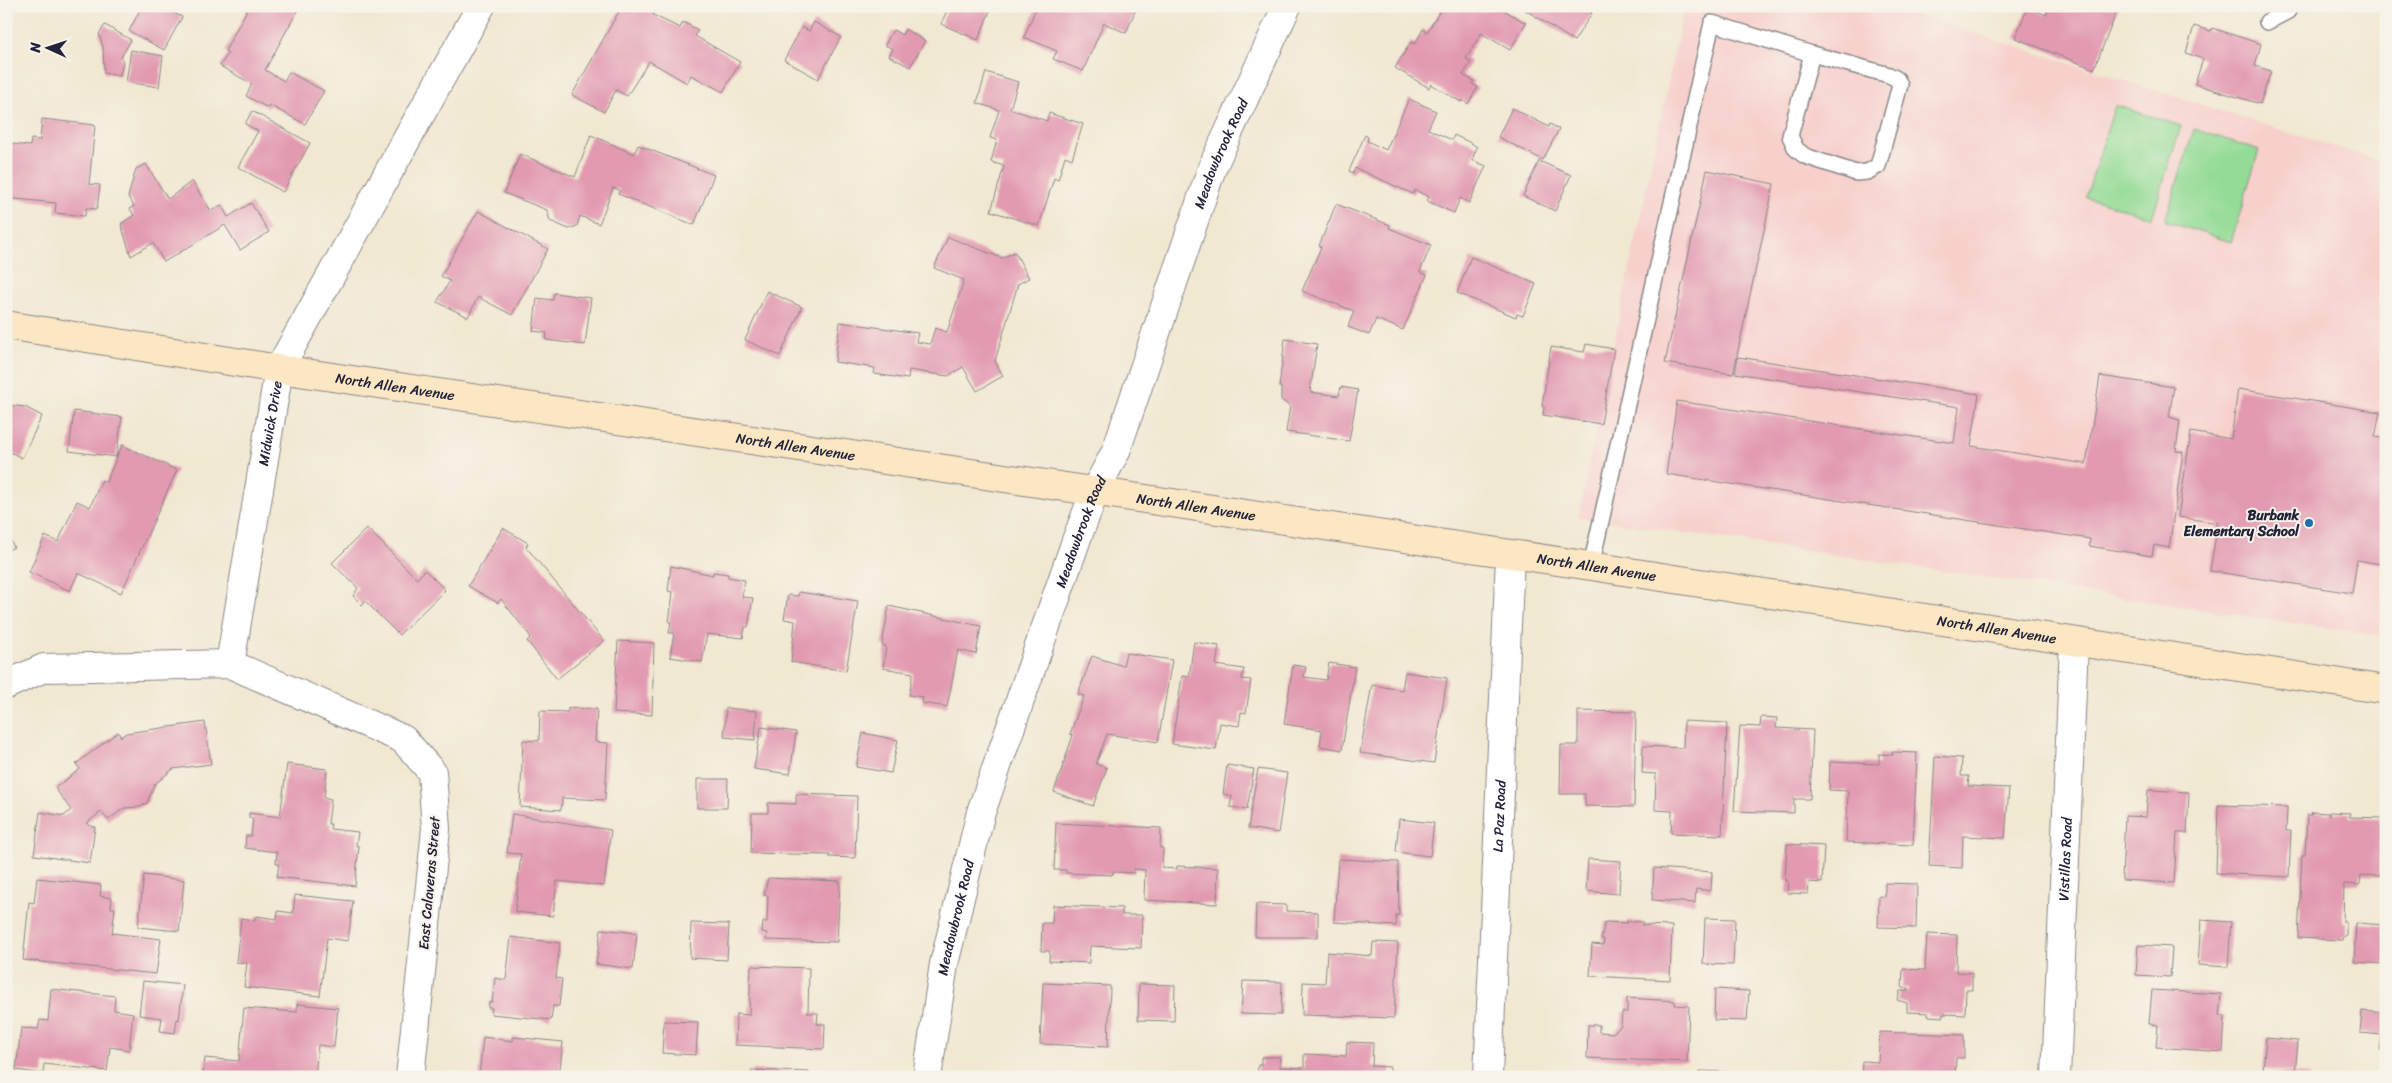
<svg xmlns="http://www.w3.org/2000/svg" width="2392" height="1083" font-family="Sriracha,sans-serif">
	<rect width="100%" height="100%" fill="#f7f3e8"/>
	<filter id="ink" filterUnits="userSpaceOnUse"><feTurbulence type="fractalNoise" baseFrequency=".02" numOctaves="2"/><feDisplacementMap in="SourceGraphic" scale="10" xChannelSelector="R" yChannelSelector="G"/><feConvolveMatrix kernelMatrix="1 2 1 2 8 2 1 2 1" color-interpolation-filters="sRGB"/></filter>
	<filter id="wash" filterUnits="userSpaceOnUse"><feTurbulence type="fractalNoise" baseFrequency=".0096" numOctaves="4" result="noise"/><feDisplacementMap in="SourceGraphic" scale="20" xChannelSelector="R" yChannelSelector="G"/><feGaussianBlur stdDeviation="1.12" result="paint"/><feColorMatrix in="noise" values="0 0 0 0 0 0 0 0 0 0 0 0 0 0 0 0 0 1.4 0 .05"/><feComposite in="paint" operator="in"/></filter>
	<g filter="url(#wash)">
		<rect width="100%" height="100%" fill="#f1e8d2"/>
		<path fill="#f7d0cc" d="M 1684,6 L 1888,6 L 2386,163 L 2386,637 L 1578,517 Z"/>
		<path fill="#94dc96" stroke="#5b7f68" d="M 2115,105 L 2181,126 L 2152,218 L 2086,197 Z
			M 2194,129 L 2259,150 L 2231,242 L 2165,221 Z"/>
		<g id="blocks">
			<path fill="#e29ab1" d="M 142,6 L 161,6 L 182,17 L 164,50 L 129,31 Z
				M 249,6 L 300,6 L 265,70 L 284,81 L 289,72 L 324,91 L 305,124 L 269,105 L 268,108 L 246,96 L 252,84 L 220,66 L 228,53 L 225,51 Z
				M 622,6 L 658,6 L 653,15 L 680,28 L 683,22 L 698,30 L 695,36 L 740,62 L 723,92 L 691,75 L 687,83 L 649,61 L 627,96 L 616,90 L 604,112 L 572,95 Z
				M 949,6 L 992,6 L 978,40 L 941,24 Z
				M 1037,6 L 1137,6 L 1126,33 L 1104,23 L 1083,71 L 1053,59 L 1057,51 L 1024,37 Z
				M 1443,6 L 1497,6 L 1526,23 L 1510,50 L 1481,33 L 1466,59 L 1471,62 L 1463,75 L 1474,81 L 1472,84 L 1478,87 L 1468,104 L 1462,100 L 1461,102 L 1431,84 L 1429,88 L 1395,68 L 1411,42 L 1415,44 L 1423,29 L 1427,32 Z
				M 1519,6 L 1582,6 L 1592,13 L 1574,41 Z
				M 2050,6 L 2119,6 L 2094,69 L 2015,38 L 2028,7 L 2046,15 Z
				M 814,22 L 841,37 L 818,79 L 784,60 L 802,27 L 809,31 Z
				M 105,25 L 131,40 L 121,57 L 123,62 L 120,76 L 104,73 L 103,47 L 99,34 Z
				M 2194,26 L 2211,31 L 2212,28 L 2261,44 L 2255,66 L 2271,71 L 2260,104 L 2195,84 L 2203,59 L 2186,53 Z
				M 905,29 L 925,41 L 910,67 L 889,56 L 893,49 L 885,45 L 893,30 L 902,35 Z
				M 131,50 L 163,56 L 159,87 L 126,82 Z
				M 986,72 L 1018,82 L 1010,109 L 1047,121 L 1049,113 L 1083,124 L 1072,159 L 1065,156 L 1058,180 L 1054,178 L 1039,226 L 991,211 L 1004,166 L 991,162 L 997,140 L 990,138 L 999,110 L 977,103 Z
				M 1409,99 L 1436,111 L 1428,129 L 1452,140 L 1454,135 L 1471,143 L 1477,147 L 1472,160 L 1486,166 L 1469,203 L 1460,198 L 1454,213 L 1427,201 L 1429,197 L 1415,190 L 1413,194 L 1355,168 L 1353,173 L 1349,171 L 1365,135 L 1368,137 L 1367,141 L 1386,150 Z
				M 1512,108 L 1549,127 L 1550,124 L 1559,129 L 1543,160 L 1498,137 Z
				M 252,111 L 310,143 L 283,192 L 238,167 L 258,131 L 245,124 Z
				M 42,119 L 95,125 L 89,184 L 100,185 L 97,209 L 86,208 L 85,216 L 55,213 L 56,203 L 6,198 L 6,143 L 30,146 L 31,139 L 40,140 Z
				M 591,135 L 634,154 L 638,145 L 714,175 L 694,225 L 618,194 L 620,190 L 613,188 L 599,224 L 580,216 L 577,226 L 569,229 L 550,221 L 547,210 L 504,193 L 520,154 L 575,177 Z
				M 1539,161 L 1571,175 L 1555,211 L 1523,196 Z
				M 146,164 L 168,199 L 192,181 L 211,211 L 221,205 L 228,217 L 251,203 L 269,232 L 240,250 L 225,225 L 164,262 L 153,243 L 131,256 L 121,224 L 134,215 L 130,209 L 134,206 L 128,197 L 136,169 Z
				M 1707,170 L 1774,184 L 1733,374 L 1665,363 Z
				M 1336,204 L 1390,225 L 1389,228 L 1431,245 L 1420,272 L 1427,275 L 1403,330 L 1376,319 L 1369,335 L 1348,327 L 1354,311 L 1302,291 L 1321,247 L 1319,246 Z
				M 478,211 L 548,249 L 512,315 L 478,297 L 468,317 L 437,302 L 450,281 L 441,276 Z
				M 948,237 L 1002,258 L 1015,252 L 1029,278 L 1018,284 L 995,361 L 1003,376 L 977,391 L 963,367 L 948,376 L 909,370 L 908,379 L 874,374 L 875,368 L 835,362 L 840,322 L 918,333 L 916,342 L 930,344 L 935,328 L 947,332 L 964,280 L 934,268 Z
				M 1471,257 L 1536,284 L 1523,316 L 1517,314 L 1516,317 L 1457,293 Z
				M 767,291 L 802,307 L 780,356 L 745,340 Z
				M 554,293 L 591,298 L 585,345 L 546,340 L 547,333 L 533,331 L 537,298 L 553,300 Z
				M 1285,339 L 1317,344 L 1310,392 L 1339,396 L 1341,387 L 1358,390 L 1349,441 L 1286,432 L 1290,406 L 1281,400 L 1281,387 L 1279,387 Z
				M 1586,344 L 1614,349 L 1601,424 L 1543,415 L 1544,407 L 1542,406 L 1551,347 L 1584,352 Z
				M 1738,357 L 1979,394 L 1971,446 L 2086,464 L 2100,376 L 2174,387 L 2169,417 L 2180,420 L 2176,451 L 2183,452 L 2169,548 L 2154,545 L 2152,556 L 2089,546 L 2090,539 L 1666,474 L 1677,401 L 1954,443 L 1959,407 L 1735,373 Z
				M 2238,389 L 2380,412 L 2375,437 L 2386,439 L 2386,565 L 2357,560 L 2352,593 L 2210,571 L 2218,523 L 2178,517 L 2191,432 L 2231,439 Z
				M 6,405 L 25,407 L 42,416 L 22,458 L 6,450 Z
				M 74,411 L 122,417 L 116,457 L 69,451 Z
				M 122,445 L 177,470 L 121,593 L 78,573 L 70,591 L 29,572 L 45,536 L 58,542 L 77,501 L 90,507 L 102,480 L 106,482 Z
				M 367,528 L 417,579 L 425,570 L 445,590 L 399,635 L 365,601 L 362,605 L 353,596 L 358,588 L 332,563 Z
				M 503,528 L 528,543 L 526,547 L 604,641 L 557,679 L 527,641 L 531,637 L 501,599 L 498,603 L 468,586 Z
				M 6,533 L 14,547 L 6,551 Z
				M 671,566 L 713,575 L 713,572 L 728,574 L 728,577 L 745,580 L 742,597 L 753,598 L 748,627 L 745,627 L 743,638 L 707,634 L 702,662 L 670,657 L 674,633 L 669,633 L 671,622 L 669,622 L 673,592 L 668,591 Z
				M 799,592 L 858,601 L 846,671 L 791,662 L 795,621 L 784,619 L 788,595 L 798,596 Z
				M 889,606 L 981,626 L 976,654 L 958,650 L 947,707 L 922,703 L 923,697 L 909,695 L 913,673 L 883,668 L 886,646 L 882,645 Z
				M 618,641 L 654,643 L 652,715 L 614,713 Z
				M 1194,642 L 1219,646 L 1216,665 L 1244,669 L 1242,679 L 1251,680 L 1246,713 L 1241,712 L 1239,726 L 1220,723 L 1216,750 L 1172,744 L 1182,676 L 1189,677 Z
				M 1126,653 L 1172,660 L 1158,742 L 1107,734 L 1096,764 L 1107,768 L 1093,806 L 1054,792 L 1073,735 L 1070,734 L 1084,696 L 1078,694 L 1092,656 L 1123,666 Z
				M 1329,663 L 1355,667 L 1342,750 L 1320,746 L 1322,730 L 1284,724 L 1293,665 L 1306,667 L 1304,677 L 1326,680 Z
				M 1405,672 L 1447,678 L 1434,763 L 1360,753 L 1372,685 L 1402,690 Z
				M 568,708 L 597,709 L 595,742 L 608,743 L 605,800 L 562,798 L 561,810 L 520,807 L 523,740 L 539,741 L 540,711 L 568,712 Z
				M 726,708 L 757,711 L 755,740 L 724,737 Z
				M 1578,711 L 1636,712 L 1634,807 L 1585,806 L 1585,794 L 1560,794 L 1561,745 L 1578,745 Z
				M 1761,717 L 1777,718 L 1776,728 L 1813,730 L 1810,799 L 1794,799 L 1794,813 L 1734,811 L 1740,726 L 1760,727 Z
				M 1684,721 L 1727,723 L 1722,835 L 1671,833 L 1672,811 L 1655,810 L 1656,774 L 1642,773 L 1643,746 L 1683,748 Z
				M 205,722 L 211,764 L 173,769 L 155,784 L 147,803 L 140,807 L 124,808 L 108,820 L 101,812 L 88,822 L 88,825 L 95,827 L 90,863 L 34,855 L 40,812 L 64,816 L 71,810 L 55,788 L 80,769 L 76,764 L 118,732 L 121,737 L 126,733 Z
				M 761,727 L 796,732 L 790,774 L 754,769 Z
				M 863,733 L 898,740 L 891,773 L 856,767 Z
				M 1892,752 L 1917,753 L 1913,845 L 1846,842 L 1848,791 L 1829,790 L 1830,762 L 1879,764 L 1879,754 L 1893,755 Z
				M 1935,756 L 1962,758 L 1961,776 L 1969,776 L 1968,786 L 2009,788 L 2005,838 L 1963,836 L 1962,868 L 1929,866 Z
				M 287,764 L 327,769 L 324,798 L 331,799 L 328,824 L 331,824 L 330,829 L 358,832 L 356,846 L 359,846 L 355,886 L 277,877 L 279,864 L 276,863 L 277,852 L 245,848 L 246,836 L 251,836 L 253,818 L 249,818 L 249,813 L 280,817 Z
				M 1227,765 L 1254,769 L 1247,809 L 1230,807 L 1232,796 L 1223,794 Z
				M 1258,769 L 1287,773 L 1278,833 L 1248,828 Z
				M 697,779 L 728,779 L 727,808 L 697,808 Z
				M 2148,790 L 2189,792 L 2187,833 L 2177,833 L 2174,883 L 2122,880 L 2125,816 L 2146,817 Z
				M 796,794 L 857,796 L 855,858 L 829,857 L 830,855 L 751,853 L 752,813 L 768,813 L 768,803 L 796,804 Z
				M 2218,805 L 2287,807 L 2286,831 L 2291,831 L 2289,877 L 2216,873 Z
				M 2312,812 L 2328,813 L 2329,816 L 2329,812 L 2350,813 L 2349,817 L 2383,818 L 2380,876 L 2361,875 L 2360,885 L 2344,884 L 2343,922 L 2346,922 L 2346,936 L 2343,936 L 2342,940 L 2298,938 L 2302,855 L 2305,855 L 2307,815 L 2311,815 Z
				M 512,814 L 611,830 L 604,886 L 557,881 L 553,916 L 515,912 L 521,854 L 507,853 Z
				M 1399,819 L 1434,823 L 1430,856 L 1396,852 Z
				M 1056,823 L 1161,828 L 1160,848 L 1163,848 L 1162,868 L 1177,869 L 1177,866 L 1218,868 L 1217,904 L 1144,900 L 1145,870 L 1134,869 L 1134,873 L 1113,872 L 1112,875 L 1066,873 L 1066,870 L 1054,870 Z
				M 1787,844 L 1824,846 L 1822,883 L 1809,882 L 1808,894 L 1787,893 L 1788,881 L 1785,881 Z
				M 1338,859 L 1398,862 L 1399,915 L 1396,915 L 1396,926 L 1334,922 Z
				M 1588,859 L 1621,861 L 1619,894 L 1586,891 Z
				M 1654,868 L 1712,872 L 1711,891 L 1696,889 L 1695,903 L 1652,900 Z
				M 144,875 L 184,880 L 179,931 L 138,927 Z
				M 37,878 L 101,885 L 100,896 L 112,898 L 111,908 L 115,908 L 112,933 L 161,939 L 156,974 L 23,960 L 29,902 L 34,903 Z
				M 768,878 L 840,881 L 837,942 L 766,940 L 767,933 L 762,932 L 763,922 L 767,922 L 768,896 L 764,895 Z
				M 1885,883 L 1917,884 L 1916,928 L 1878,927 L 1879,896 L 1885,897 Z
				M 295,895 L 353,901 L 348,941 L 327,938 L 320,996 L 244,987 L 247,963 L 236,962 L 241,918 L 255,920 L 256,916 L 277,919 L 278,911 L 293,913 Z
				M 1256,904 L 1286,905 L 1286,911 L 1318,912 L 1318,937 L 1255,937 Z
				M 1053,905 L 1122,908 L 1122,915 L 1142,915 L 1141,948 L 1090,946 L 1089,963 L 1049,961 L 1050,951 L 1041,951 L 1042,923 L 1052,923 Z
				M 1705,918 L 1735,919 L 1733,965 L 1703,964 Z
				M 2201,920 L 2231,922 L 2228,967 L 2198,965 Z
				M 1627,921 L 1642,922 L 1642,925 L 1672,926 L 1670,980 L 1590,976 L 1592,944 L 1603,945 L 1604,939 L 1601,939 L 1605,922 L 1627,923 Z
				M 691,923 L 729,924 L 727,960 L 690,958 Z
				M 2356,923 L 2386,925 L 2386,964 L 2354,962 Z
				M 601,929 L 637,933 L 633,969 L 596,964 Z
				M 1927,934 L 1957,935 L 1956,972 L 1972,973 L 1972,990 L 1966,990 L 1965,1015 L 1943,1014 L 1943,1017 L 1928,1016 L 1928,1013 L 1907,1012 L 1907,1003 L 1897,1000 L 1900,991 L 1908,991 L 1908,988 L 1902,988 L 1903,969 L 1925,970 Z
				M 511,937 L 560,943 L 556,978 L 562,979 L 559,1006 L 553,1006 L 551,1020 L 491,1014 L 492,1008 L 488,1008 L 489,1002 L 492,1002 L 495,978 L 506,980 Z
				M 1373,942 L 1398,943 L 1394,1018 L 1302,1015 L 1303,982 L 1325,983 L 1327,952 L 1372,956 Z
				M 2138,945 L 2172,947 L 2170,977 L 2136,975 Z
				M 751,966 L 809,968 L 808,1013 L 818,1013 L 817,1024 L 825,1024 L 824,1049 L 735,1045 L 736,1014 L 749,1015 Z
				M 143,981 L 183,985 L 179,1020 L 177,1019 L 175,1033 L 160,1031 L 162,1018 L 139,1015 Z
				M 1243,981 L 1282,982 L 1281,1015 L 1241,1014 Z
				M 1043,983 L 1110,986 L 1108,1047 L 1040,1044 Z
				M 1139,984 L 1175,985 L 1174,1021 L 1138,1020 Z
				M 51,989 L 115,996 L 114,1010 L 133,1013 L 129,1050 L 110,1047 L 107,1071 L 44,1064 L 43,1074 L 16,1070 L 21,1028 L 38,1029 L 40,1020 L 48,1021 Z
				M 1715,989 L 1749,991 L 1747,1021 L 1714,1020 Z
				M 2152,990 L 2221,994 L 2219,1016 L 2225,1016 L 2223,1052 L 2156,1047 L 2158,1025 L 2149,1024 Z
				M 1627,998 L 1675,1001 L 1675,1005 L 1689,1006 L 1687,1062 L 1587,1058 L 1588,1025 L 1599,1025 L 1599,1032 L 1613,1033 L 1621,1026 L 1622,1012 L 1627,1012 Z
				M 297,1004 L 338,1008 L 334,1047 L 318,1045 L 315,1077 L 203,1077 L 205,1058 L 239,1061 L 244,1008 L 297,1012 Z
				M 2362,1011 L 2386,1013 L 2386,1051 L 2380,1050 L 2382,1035 L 2360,1033 Z
				M 664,1021 L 698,1022 L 696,1055 L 662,1053 Z
				M 1880,1032 L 1964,1035 L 1964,1058 L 1956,1058 L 1955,1077 L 1861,1077 L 1862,1061 L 1878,1062 Z
				M 483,1037 L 513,1041 L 513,1037 L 563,1042 L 559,1077 L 479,1077 Z
				M 2266,1038 L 2298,1041 L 2295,1073 L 2263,1069 Z
				M 1347,1042 L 1373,1043 L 1372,1066 L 1390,1067 L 1390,1077 L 1257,1077 L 1258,1065 L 1261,1065 L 1261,1057 L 1280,1057 L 1280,1067 L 1304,1068 L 1304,1054 L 1346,1056 Z
				M 752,1070 L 809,1072 L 808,1077 L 751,1077 Z
				M 1699,1071 L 1730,1072 L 1730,1077 L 1698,1077 Z
				M 2275,1073 L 2309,1075 L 2309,1077 L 2274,1077 Z"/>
		</g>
	</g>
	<g filter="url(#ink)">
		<use href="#blocks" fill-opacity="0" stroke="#8a8586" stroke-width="1"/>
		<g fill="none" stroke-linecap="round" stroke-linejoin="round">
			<defs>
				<path id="lane" d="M 2267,22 L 2288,11 L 2290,6
					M 1591,566 L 1712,23 L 1812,54 L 1889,75 L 1897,79 L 1900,85 L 1878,166 L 1867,172 L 1856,173 L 1805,156 L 1796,149 L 1790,136 L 1812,54"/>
				<g id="street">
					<path id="s1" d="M 230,664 L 279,369 L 481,6"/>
					<path d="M 6,685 L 44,668 L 230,664 L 403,739 L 432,772 L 436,829 L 410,1077"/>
					<path id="s2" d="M 927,1077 L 944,964 L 981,812 L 1077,538 L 1095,491 L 1116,451 L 1212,168 L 1287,6"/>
					<path id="s3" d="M 1488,1077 L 1510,555"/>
					<path id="s4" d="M 2056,1077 L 2074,642"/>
				</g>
				<g id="secondary">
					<path id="s5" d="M 6,325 L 279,369 L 1591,566 L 2386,690"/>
				</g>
			</defs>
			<use href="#lane" stroke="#8a8586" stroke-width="18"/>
			<use href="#street" stroke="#8a8586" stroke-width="30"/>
			<use href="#secondary" stroke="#8a8586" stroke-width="30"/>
			<use href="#lane" stroke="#fff" stroke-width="15"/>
			<use href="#street" stroke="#fff" stroke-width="28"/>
			<use href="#secondary" stroke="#fbe7c3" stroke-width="28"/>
		</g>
	</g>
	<circle fill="#1f6fb2" stroke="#f7f3e8" stroke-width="2" cx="2309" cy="523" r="5"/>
	<g text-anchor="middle" stroke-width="4" stroke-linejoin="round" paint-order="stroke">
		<g font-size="14" fill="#22223b" stroke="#f7f3e8">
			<text dy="5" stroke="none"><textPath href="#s2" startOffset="972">Meadowbrook Road</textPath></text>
			<text dy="5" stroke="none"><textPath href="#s5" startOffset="394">North Allen Avenue</textPath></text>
			<text dy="5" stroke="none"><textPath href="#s1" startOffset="244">Midwick Drive</textPath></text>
			<text dy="5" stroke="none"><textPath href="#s5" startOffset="799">North Allen Avenue</textPath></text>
			<text dy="5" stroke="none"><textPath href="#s5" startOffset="1204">North Allen Avenue</textPath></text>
			<text dy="5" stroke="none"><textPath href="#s2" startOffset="568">Meadowbrook Road</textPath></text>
			<text dy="5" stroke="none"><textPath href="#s5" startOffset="1609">North Allen Avenue</textPath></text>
			<text dy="5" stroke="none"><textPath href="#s5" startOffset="2014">North Allen Avenue</textPath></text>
			<text dy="5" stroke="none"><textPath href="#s3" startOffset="261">La Paz Road</textPath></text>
			<text dy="5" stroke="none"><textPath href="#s4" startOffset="218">Vistillas Road</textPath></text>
			<text transform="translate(429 883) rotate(-85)" y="5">East Calaveras Street</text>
			<text dy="5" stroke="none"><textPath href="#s2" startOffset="162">Meadowbrook Road</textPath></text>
		</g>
		<g font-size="14" font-weight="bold" fill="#22223b" stroke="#f7f3e8" text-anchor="end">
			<text x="2299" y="520">Burbank<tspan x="2299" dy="16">Elementary School</tspan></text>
		</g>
	</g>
	<rect width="2392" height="1083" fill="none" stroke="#f7f3e8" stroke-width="25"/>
	<g transform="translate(48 48) rotate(273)" stroke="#f7f3e8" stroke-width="4" paint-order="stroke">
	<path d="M0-4L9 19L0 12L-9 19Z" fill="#22223b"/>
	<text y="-8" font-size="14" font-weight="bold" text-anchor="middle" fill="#22223b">N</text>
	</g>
</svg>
